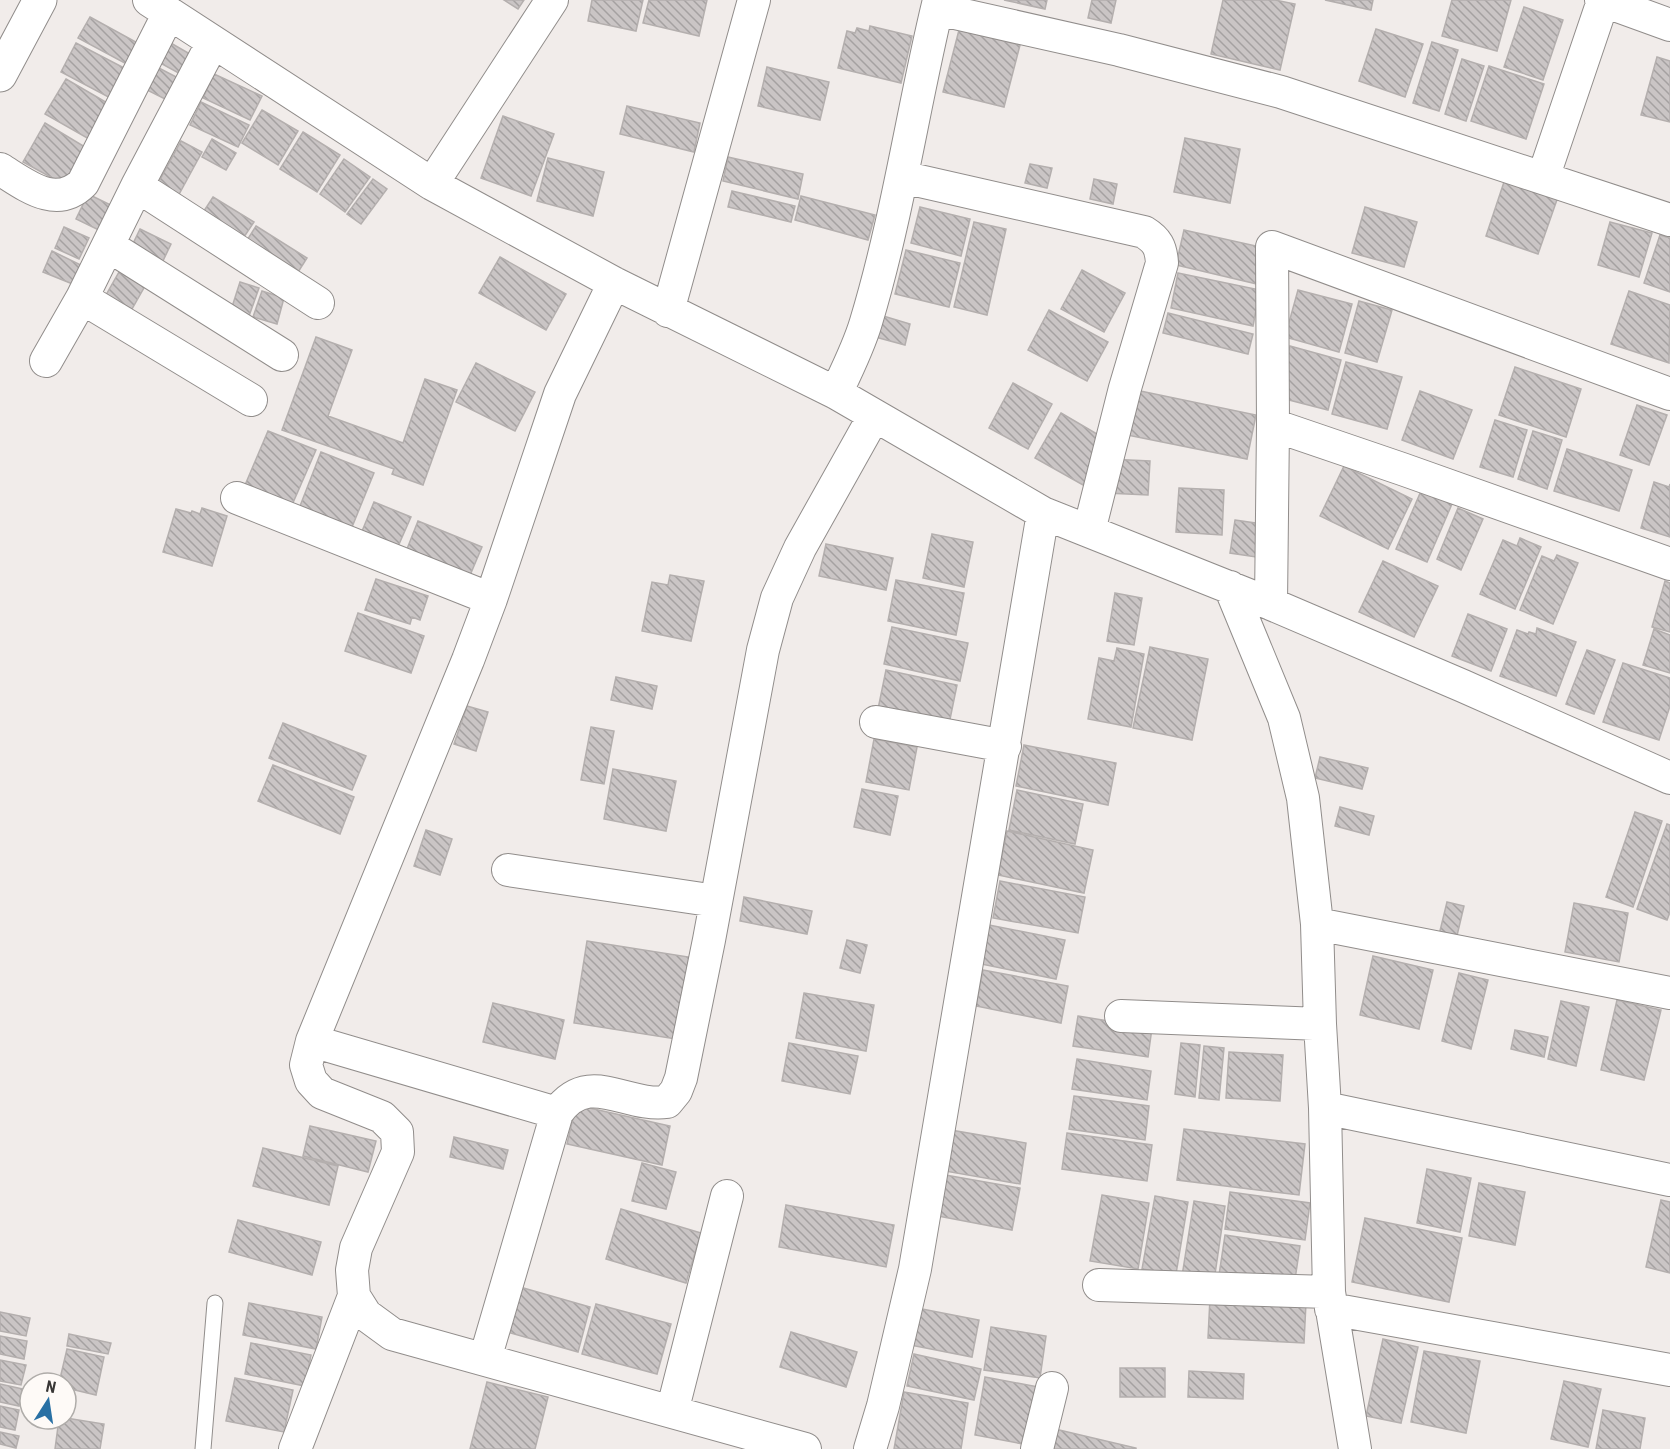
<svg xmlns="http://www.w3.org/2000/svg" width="1670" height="1449" font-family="'Roboto Condensed',sans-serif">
	<defs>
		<pattern id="building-back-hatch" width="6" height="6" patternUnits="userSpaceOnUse" patternTransform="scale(1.5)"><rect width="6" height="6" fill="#cac5c5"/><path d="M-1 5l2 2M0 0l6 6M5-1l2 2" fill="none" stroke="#a5a1a1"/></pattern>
	</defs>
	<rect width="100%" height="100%" fill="#f1ecea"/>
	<path fill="url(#building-back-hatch)" stroke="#b4afae" stroke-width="1.5" d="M 504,0 L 524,0 L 518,9 Z
		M 592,0 L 643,0 L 636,31 L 588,21 Z
		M 649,0 L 707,0 L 699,36 L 643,23 Z
		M 1004,0 L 1047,0 L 1045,9 Z
		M 1092,0 L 1116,0 L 1111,23 L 1088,18 Z
		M 1223,0 L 1275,0 L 1295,4 L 1280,70 L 1211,54 Z
		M 1325,0 L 1373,0 L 1371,10 Z
		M 1452,0 L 1511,0 L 1497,51 L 1442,36 Z
		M 1524,7 L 1563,20 L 1543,80 L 1504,67 Z
		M 90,17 L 145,47 L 134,68 L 78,38 Z
		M 870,26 L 912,36 L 901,83 L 838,68 L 847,31 L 855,33 L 857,28 L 869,31 Z
		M 1376,29 L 1423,44 L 1405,97 L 1359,81 Z
		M 959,30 L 1020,45 L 1004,107 L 943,92 Z
		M 162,38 L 197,58 L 186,77 L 151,58 Z
		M 1432,42 L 1458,50 L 1439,111 L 1413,103 Z
		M 76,43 L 132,72 L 116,101 L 61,72 Z
		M 1657,57 L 1670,61 L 1670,122 L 1641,115 Z
		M 1462,59 L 1484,66 L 1466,121 L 1445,114 Z
		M 155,66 L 186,82 L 175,104 L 143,88 Z
		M 1489,66 L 1544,84 L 1526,139 L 1471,121 Z
		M 767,67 L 829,82 L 820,120 L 758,106 Z
		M 214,74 L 262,96 L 250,120 L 203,98 Z
		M 66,79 L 116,108 L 96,143 L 45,114 Z
		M 201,102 L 249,125 L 238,147 L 190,125 Z
		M 627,106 L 700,123 L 694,152 L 620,134 Z
		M 262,110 L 298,131 L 278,165 L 242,143 Z
		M 503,116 L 554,134 L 531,196 L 481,178 Z
		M 45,123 L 90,150 L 65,185 L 23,162 Z
		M 303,132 L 340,155 L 317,192 L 280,169 Z
		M 1185,138 L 1240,149 L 1230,203 L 1174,192 Z
		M 212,139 L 236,153 L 226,170 L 202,157 Z
		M 181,141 L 202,152 L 177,198 L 156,187 Z
		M 728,157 L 803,174 L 798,199 L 723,181 Z
		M 548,158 L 604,172 L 593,216 L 537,201 Z
		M 344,159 L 370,177 L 345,212 L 320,194 Z
		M 1030,164 L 1052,168 L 1047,188 L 1025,183 Z
		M 1506,176 L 1559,194 L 1538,254 L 1486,236 Z
		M 373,179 L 387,189 L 361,224 L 347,214 Z
		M 1094,179 L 1117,184 L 1113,204 L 1090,199 Z
		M 732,191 L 795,206 L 791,222 L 728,207 Z
		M 88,194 L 119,209 L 107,234 L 76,219 Z
		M 801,196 L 875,215 L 868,240 L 795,220 Z
		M 213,197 L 254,222 L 240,243 L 200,217 Z
		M 920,207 L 970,219 L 961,256 L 911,243 Z
		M 1365,207 L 1417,222 L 1404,267 L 1352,253 Z
		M 974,222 L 1006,229 L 987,315 L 954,307 Z
		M 1610,222 L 1652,233 L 1639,277 L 1598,265 Z
		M 256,226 L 307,258 L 295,277 L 244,245 Z
		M 64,227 L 89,238 L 79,259 L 55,248 Z
		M 140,229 L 171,244 L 161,265 L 130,250 Z
		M 1184,230 L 1265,248 L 1257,284 L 1176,265 Z
		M 1660,235 L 1670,238 L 1670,292 L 1644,283 Z
		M 906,250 L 960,263 L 949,307 L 895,294 Z
		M 52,251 L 89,269 L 80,287 L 43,272 Z
		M 500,257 L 566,294 L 546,330 L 479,293 Z
		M 1082,270 L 1125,293 L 1104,332 L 1061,309 Z
		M 119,272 L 145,286 L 132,309 L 106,295 Z
		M 1178,273 L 1260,290 L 1253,326 L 1171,308 Z
		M 240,282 L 259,288 L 249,316 L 231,310 Z
		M 1298,290 L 1352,304 L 1339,352 L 1285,337 Z
		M 262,291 L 284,298 L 277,324 L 253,317 Z
		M 1629,291 L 1670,305 L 1669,363 L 1611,344 Z
		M 1359,301 L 1392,310 L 1377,362 L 1345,353 Z
		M 1049,310 L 1108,342 L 1087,381 L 1028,350 Z
		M 870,312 L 910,324 L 905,345 L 864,334 Z
		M 1168,313 L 1253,334 L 1248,354 L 1163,333 Z
		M 316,337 L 352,350 L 328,416 L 403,443 L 425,379 L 457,390 L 423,485 L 392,474 L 394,469 L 282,430 Z
		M 1290,346 L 1341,360 L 1328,410 L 1277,397 Z
		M 1346,362 L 1402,377 L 1387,429 L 1332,414 Z
		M 476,363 L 535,392 L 515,431 L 456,402 Z
		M 1515,367 L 1581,389 L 1566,437 L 1499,415 Z
		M 1013,383 L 1052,404 L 1028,449 L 989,428 Z
		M 1126,388 L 1256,415 L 1247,459 L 1117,433 Z
		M 1420,391 L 1472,410 L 1453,459 L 1402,440 Z
		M 1637,405 L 1667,415 L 1649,465 L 1620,455 Z
		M 1061,413 L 1109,441 L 1083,485 L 1035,458 Z
		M 1495,420 L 1527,430 L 1513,477 L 1480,467 Z
		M 268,431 L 316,450 L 292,505 L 245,485 Z
		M 1533,431 L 1562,440 L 1547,489 L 1518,479 Z
		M 1567,449 L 1632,470 L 1619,511 L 1554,491 Z
		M 321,452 L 374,473 L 352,527 L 300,506 Z
		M 1108,459 L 1150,461 L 1148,495 L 1106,493 Z
		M 1344,466 L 1412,499 L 1388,549 L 1320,516 Z
		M 1654,482 L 1669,487 L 1670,484 L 1670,537 L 1641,528 Z
		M 1179,488 L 1224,490 L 1222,535 L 1176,532 Z
		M 1421,491 L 1452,504 L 1427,562 L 1396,549 Z
		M 374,502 L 411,517 L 396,551 L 360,536 Z
		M 202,508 L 227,516 L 212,566 L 163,552 L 176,509 L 191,513 L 192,511 L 200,514 Z
		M 1458,508 L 1483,519 L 1461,570 L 1437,559 Z
		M 1235,520 L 1262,524 L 1256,557 L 1230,553 Z
		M 418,521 L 482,547 L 468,580 L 405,554 Z
		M 932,534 L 973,542 L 964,587 L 923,578 Z
		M 1520,538 L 1541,547 L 1515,609 L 1480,594 L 1503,540 L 1517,546 Z
		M 826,544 L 893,558 L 886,590 L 819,576 Z
		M 1557,555 L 1578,563 L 1553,624 L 1520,610 L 1542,556 L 1554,561 Z
		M 1383,561 L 1438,586 L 1414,637 L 1359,612 Z
		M 670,575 L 704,581 L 691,641 L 642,631 L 652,582 L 668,585 Z
		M 376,579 L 428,596 L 420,620 L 412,617 L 410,624 L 365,610 Z
		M 896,580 L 964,593 L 956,635 L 888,621 Z
		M 1665,581 L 1670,583 L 1670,632 L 1652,627 Z
		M 1115,593 L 1142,598 L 1134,645 L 1107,641 Z
		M 358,613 L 424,636 L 411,673 L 345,651 Z
		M 1468,614 L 1507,629 L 1491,671 L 1452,656 Z
		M 892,627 L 968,643 L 960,681 L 884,664 Z
		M 1537,628 L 1576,642 L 1556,696 L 1500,676 L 1517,630 L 1528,634 L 1529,632 L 1536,634 Z
		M 1654,629 L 1670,635 L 1670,673 L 1643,665 Z
		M 1150,647 L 1208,659 L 1192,740 L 1133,728 Z
		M 1117,648 L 1144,654 L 1131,727 L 1088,719 L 1099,658 L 1114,661 Z
		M 1587,650 L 1615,660 L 1594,714 L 1566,704 Z
		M 1623,663 L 1670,678 L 1670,706 L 1659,740 L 1603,722 Z
		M 886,670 L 957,685 L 948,729 L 877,714 Z
		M 616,677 L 657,686 L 652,709 L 611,700 Z
		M 467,706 L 488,712 L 476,751 L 454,744 Z
		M 283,723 L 366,756 L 352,790 L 269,758 Z
		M 591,727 L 614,731 L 604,784 L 581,780 Z
		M 874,739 L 917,747 L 909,790 L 866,782 Z
		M 1024,745 L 1116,763 L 1108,805 L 1016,786 Z
		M 1320,757 L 1368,768 L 1362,789 L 1315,778 Z
		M 273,765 L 354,797 L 340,834 L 258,801 Z
		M 613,769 L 676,781 L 666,831 L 604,819 Z
		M 862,789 L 898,796 L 890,835 L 854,827 Z
		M 1017,790 L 1083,804 L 1075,844 L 1009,830 Z
		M 1340,807 L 1374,816 L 1369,835 L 1335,826 Z
		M 1635,812 L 1662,821 L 1633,907 L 1606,897 Z
		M 1667,824 L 1670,825 L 1670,912 L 1667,920 L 1637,909 Z
		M 426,830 L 452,839 L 440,875 L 414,866 Z
		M 1007,831 L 1093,850 L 1084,893 L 998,875 Z
		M 1000,881 L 1085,897 L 1078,933 L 993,918 Z
		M 744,897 L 812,911 L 807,934 L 740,921 Z
		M 1447,902 L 1464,906 L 1455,944 L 1438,939 Z
		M 1574,903 L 1628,913 L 1619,962 L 1565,952 Z
		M 989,925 L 1065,940 L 1056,979 L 981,964 Z
		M 847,940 L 867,945 L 860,973 L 840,968 Z
		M 587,941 L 695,958 L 682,1040 L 574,1023 Z
		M 1373,956 L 1433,970 L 1419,1029 L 1360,1015 Z
		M 983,970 L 1068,986 L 1061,1023 L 976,1006 Z
		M 1459,973 L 1488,980 L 1471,1049 L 1442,1041 Z
		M 804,993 L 874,1005 L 866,1051 L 796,1038 Z
		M 1617,1000 L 1661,1010 L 1644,1080 L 1601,1070 Z
		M 1561,1001 L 1589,1007 L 1576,1066 L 1548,1059 Z
		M 493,1003 L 564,1020 L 555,1059 L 483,1042 Z
		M 1078,1016 L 1152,1028 L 1148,1057 L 1073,1046 Z
		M 1515,1030 L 1548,1037 L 1544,1057 L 1511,1049 Z
		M 789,1043 L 858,1056 L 850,1094 L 782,1081 Z
		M 1181,1043 L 1200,1045 L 1195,1097 L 1175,1094 Z
		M 1204,1046 L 1224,1048 L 1219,1100 L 1199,1098 Z
		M 1229,1052 L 1283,1055 L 1280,1101 L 1226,1098 Z
		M 1077,1059 L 1151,1071 L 1147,1100 L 1072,1089 Z
		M 1074,1096 L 1149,1106 L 1145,1140 L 1069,1129 Z
		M 576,1105 L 670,1126 L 662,1165 L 567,1144 Z
		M 310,1126 L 376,1141 L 368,1172 L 303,1156 Z
		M 945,1129 L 1026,1143 L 1020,1184 L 939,1170 Z
		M 1184,1129 L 1305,1144 L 1299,1195 L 1177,1180 Z
		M 1067,1133 L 1152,1145 L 1147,1181 L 1062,1169 Z
		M 454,1137 L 508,1150 L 503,1169 L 450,1157 Z
		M 263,1148 L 338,1166 L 329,1205 L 253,1186 Z
		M 642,1163 L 676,1172 L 666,1209 L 632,1201 Z
		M 1427,1169 L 1471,1178 L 1460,1232 L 1417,1223 Z
		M 934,1173 L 1020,1188 L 1012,1230 L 927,1214 Z
		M 1479,1183 L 1525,1192 L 1515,1245 L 1469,1236 Z
		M 1230,1192 L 1310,1203 L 1305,1240 L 1225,1229 Z
		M 1102,1195 L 1149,1203 L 1138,1269 L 1090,1261 Z
		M 1155,1196 L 1188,1202 L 1176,1274 L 1142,1269 Z
		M 1661,1200 L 1670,1202 L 1670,1273 L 1646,1267 Z
		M 1194,1201 L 1225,1206 L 1214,1281 L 1182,1276 Z
		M 786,1205 L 894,1225 L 886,1267 L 779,1247 Z
		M 621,1209 L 701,1233 L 686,1283 L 606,1259 Z
		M 1365,1218 L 1462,1238 L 1449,1302 L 1352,1282 Z
		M 238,1220 L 321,1242 L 312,1275 L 229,1252 Z
		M 1225,1235 L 1300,1246 L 1294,1286 L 1219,1275 Z
		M 520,1287 L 590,1307 L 578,1352 L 507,1332 Z
		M 1210,1298 L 1306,1303 L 1304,1343 L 1208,1338 Z
		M 249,1303 L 322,1317 L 316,1349 L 243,1335 Z
		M 596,1304 L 671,1324 L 657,1374 L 582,1354 Z
		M 917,1308 L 979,1320 L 972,1357 L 910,1345 Z
		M 0,1312 L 30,1318 L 26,1336 L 0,1331 Z
		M 991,1327 L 1046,1336 L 1040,1378 L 984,1370 Z
		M 791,1332 L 857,1352 L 846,1387 L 780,1367 Z
		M 69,1334 L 111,1343 L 108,1354 L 67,1346 Z
		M 0,1336 L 27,1341 L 24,1359 L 0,1354 Z
		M 1383,1339 L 1418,1347 L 1401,1423 L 1366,1416 Z
		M 251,1343 L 311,1355 L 305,1386 L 245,1374 Z
		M 67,1349 L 104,1357 L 96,1395 L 66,1388 L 66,1383 L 59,1383 Z
		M 1424,1351 L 1480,1361 L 1466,1433 L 1411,1422 Z
		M 914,1354 L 981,1369 L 974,1400 L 907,1386 Z
		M 0,1360 L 26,1365 L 21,1385 L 0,1381 Z
		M 1120,1368 L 1165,1368 L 1165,1397 L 1120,1397 Z
		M 1189,1371 L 1244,1374 L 1243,1399 L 1188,1397 Z
		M 985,1377 L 1044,1388 L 1034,1446 L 975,1435 Z
		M 235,1378 L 293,1390 L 284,1432 L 226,1421 Z
		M 1564,1381 L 1601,1389 L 1588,1447 L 1551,1439 Z
		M 487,1382 L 548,1397 L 535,1449 L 470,1449 Z
		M 0,1384 L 23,1389 L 19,1406 L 0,1402 Z
		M 904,1392 L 968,1403 L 961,1449 L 894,1449 Z
		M 0,1406 L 19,1410 L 15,1430 L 0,1427 Z
		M 1603,1410 L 1645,1418 L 1640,1449 L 1596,1449 Z
		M 66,1418 L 104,1424 L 100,1449 L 55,1449 L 59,1419 Z
		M 1055,1429 L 1136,1448 L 1136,1449 L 1051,1449 Z
		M 0,1432 L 19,1436 L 16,1448 L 0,1444 Z"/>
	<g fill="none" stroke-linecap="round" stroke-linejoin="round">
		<defs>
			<path id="service" d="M 203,1449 L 215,1303"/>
			<path id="minor" d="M 149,0 L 432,184 L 614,283 L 836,393 L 1043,513 L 1271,604 L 1463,686 L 1670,778
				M 1601,0 L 1670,25
				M 937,9 L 1119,50 L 1281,92 L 1670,220
				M 0,169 C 26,185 56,210 83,183 L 169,13
				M 902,177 L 1144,232 C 1157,240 1161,247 1162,263 L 1125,388 L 1089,531
				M 1543,178 L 1603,1
				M 432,184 L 552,0
				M 137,186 L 318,303
				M 109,246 L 282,355
				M 614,283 L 560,394 L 491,599 L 468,660 L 312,1041 L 306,1065 L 311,1081 L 322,1093 L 382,1117 L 397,1132 L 398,1152 L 356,1248 L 352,1270 L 354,1296 L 366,1315 L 392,1334 L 805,1449
				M 82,298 L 251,400
				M 668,311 L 754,0
				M 46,361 L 82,298 L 137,186 L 213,42
				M 836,393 C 847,370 859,346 866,322 C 898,216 913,107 939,0
				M 1273,425 L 1402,469 L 1670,564
				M 237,498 L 491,599
				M 1230,587 L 1284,718 L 1303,798 L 1317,924 L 1320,1024 L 1325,1108 L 1329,1292 L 1355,1449
				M 1271,604 L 1273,425 L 1272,247 L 1670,394
				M 876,722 L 1005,746
				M 508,870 L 716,901
				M 1317,924 L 1670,993
				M 1121,1016 L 1320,1024
				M 312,1041 L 557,1113
				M 1325,1108 L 1670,1180
				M 1099,1285 L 1329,1292
				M 1331,1309 L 1670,1370
				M 485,1359 L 557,1113 C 588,1068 626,1108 667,1102 L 676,1091 L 681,1078 L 709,940 L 763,650 L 777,598 L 800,548 L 874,416
				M 672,1412 L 727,1196
				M 295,1449 L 354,1296
				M 870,1449 L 883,1406 L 915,1269 L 1043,513
				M 1037,1449 L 1052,1388"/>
			<path id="trunk" d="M 0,75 L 40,0"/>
		</defs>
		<use href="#service" stroke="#918d8b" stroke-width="17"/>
		<use href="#minor" stroke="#918d8b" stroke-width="34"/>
		<use href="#trunk" stroke="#918d8b" stroke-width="35"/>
		<use href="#service" stroke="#fff" stroke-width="15"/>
		<use href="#minor" stroke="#fff" stroke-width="32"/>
		<use href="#trunk" stroke="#fff" stroke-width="33"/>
	</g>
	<g transform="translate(48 1401) rotate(12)"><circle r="28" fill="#fefaf7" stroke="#afaca9" stroke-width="1.5"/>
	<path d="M0-4.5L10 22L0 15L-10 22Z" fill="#2970a4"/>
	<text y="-9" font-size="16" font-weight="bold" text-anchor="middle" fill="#383635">N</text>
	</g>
</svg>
